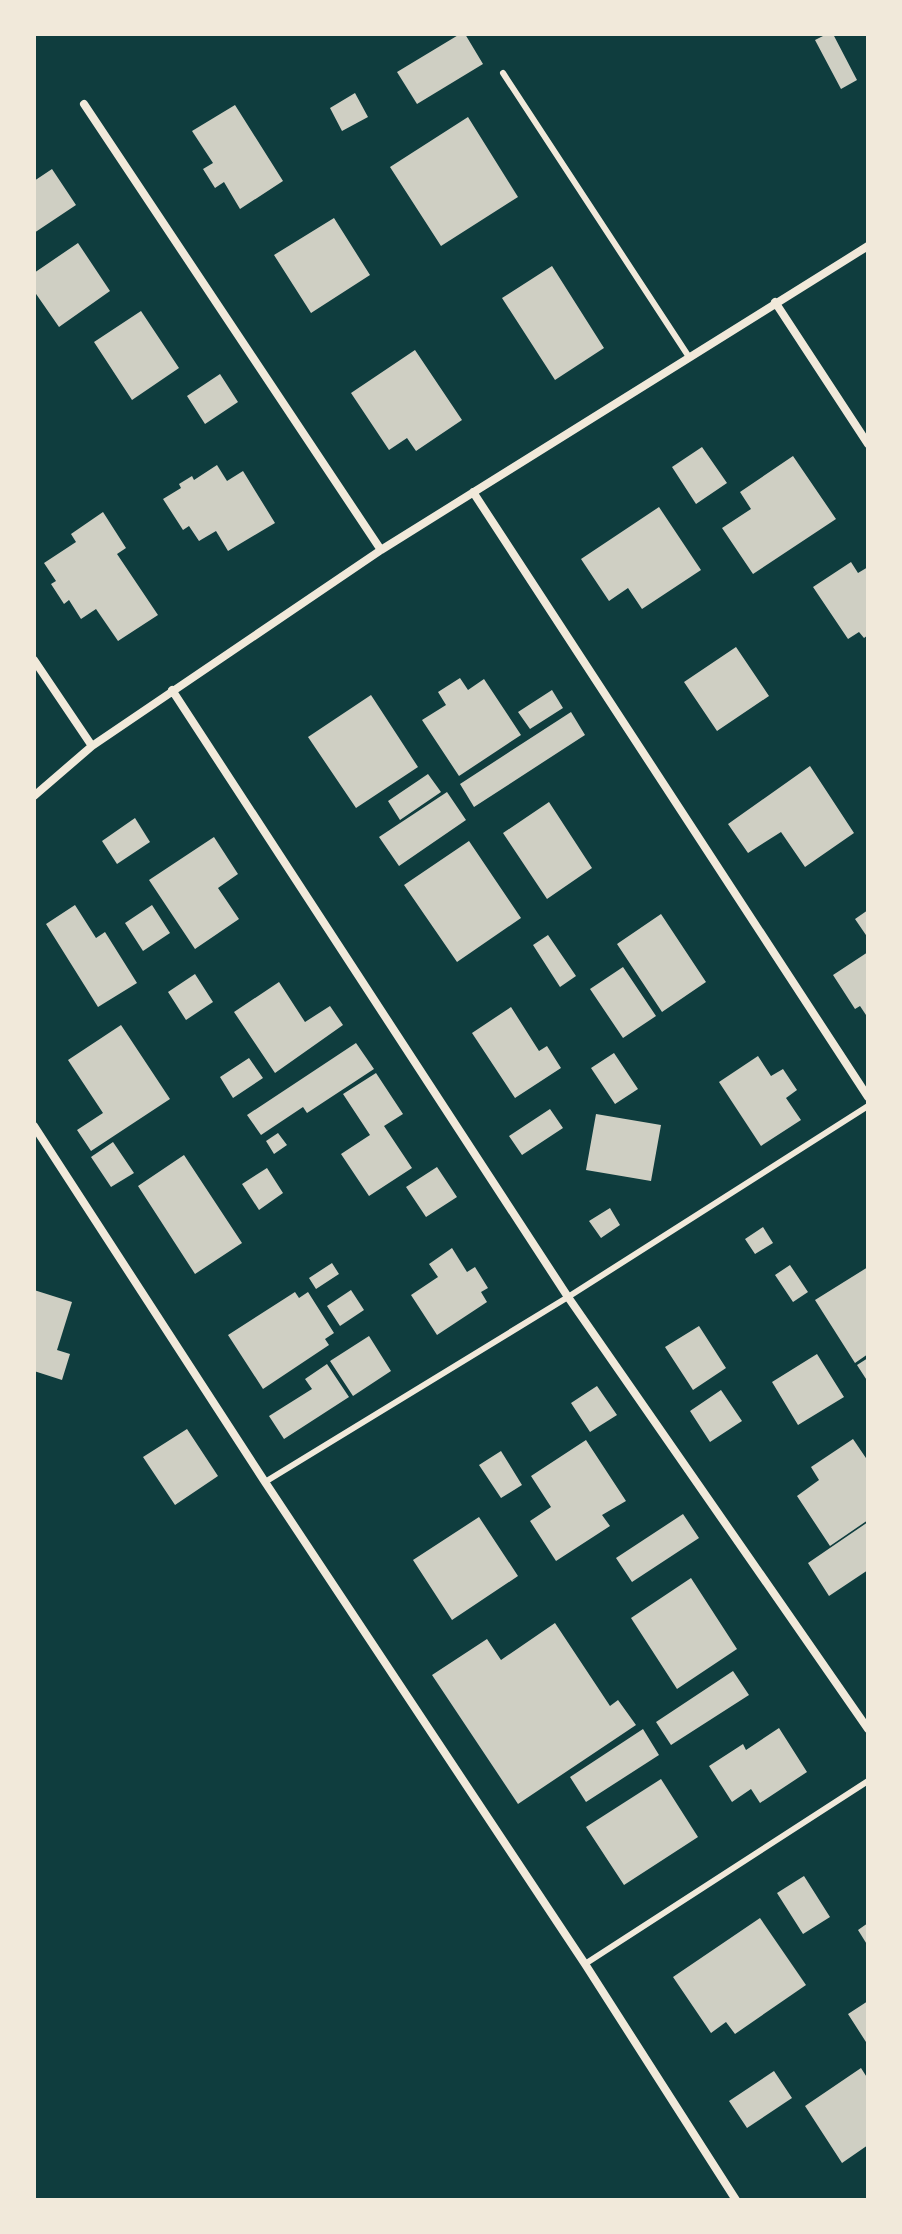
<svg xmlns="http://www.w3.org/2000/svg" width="902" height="2234" font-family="'IBM Plex Sans',sans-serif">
	<rect width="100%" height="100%" fill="#0f3d3e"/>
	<path fill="#cfcfc3" d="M 460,34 L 465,34 L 483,64 L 417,104 L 397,72 Z
		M 827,34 L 833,34 L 857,80 L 841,89 L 815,40 Z
		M 355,93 L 368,117 L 342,131 L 330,108 Z
		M 235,105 L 283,181 L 240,209 L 224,182 L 215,188 L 203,169 L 213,163 L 192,131 Z
		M 468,117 L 518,197 L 441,246 L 390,167 Z
		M 52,169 L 76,205 L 34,233 L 34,181 Z
		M 334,218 L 370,275 L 311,313 L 274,255 Z
		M 78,243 L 110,291 L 59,327 L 34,291 L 34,273 Z
		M 552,266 L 604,348 L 555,380 L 502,298 Z
		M 141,311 L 179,368 L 132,400 L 94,342 Z
		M 415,350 L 462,420 L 416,451 L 407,438 L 389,450 L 351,393 Z
		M 220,374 L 238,402 L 205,424 L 187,396 Z
		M 702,447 L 727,483 L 696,504 L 672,467 Z
		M 793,456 L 836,519 L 753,574 L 722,528 L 751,509 L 740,492 Z
		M 217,465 L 227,481 L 243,471 L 275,523 L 228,551 L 216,531 L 199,541 L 189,526 L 183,530 L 163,499 L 181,488 L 179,484 L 192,476 L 194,480 Z
		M 659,507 L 701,570 L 642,609 L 628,588 L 609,601 L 581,559 Z
		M 103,512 L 126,548 L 117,554 L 158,615 L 118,641 L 96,609 L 81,619 L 69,600 L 64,604 L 51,584 L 56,581 L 44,563 L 76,542 L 71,534 Z
		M 851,562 L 858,573 L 868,567 L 868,635 L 864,638 L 859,632 L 848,639 L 813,587 Z
		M 736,647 L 769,696 L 717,731 L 684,682 Z
		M 460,678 L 468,690 L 484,679 L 521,735 L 459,776 L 422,720 L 446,705 L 438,692 Z
		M 552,690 L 563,708 L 530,729 L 518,712 Z
		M 371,695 L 418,767 L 356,808 L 308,737 Z
		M 571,712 L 585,735 L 474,807 L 460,784 Z
		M 810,766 L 854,833 L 805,867 L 781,832 L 748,853 L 728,824 Z
		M 428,774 L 441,792 L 400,820 L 388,801 Z
		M 447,792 L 466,820 L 399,866 L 379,837 Z
		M 549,802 L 592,868 L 547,899 L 503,833 Z
		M 135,818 L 150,842 L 117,864 L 102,841 Z
		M 214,837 L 238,874 L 218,888 L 239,919 L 195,949 L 149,880 Z
		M 469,841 L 521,918 L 457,962 L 404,885 Z
		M 75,905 L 96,938 L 105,932 L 137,983 L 98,1007 L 46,924 Z
		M 152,905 L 170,933 L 143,951 L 125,923 Z
		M 868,910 L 868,938 L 855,919 Z
		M 661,914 L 706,982 L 662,1012 L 617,944 Z
		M 548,935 L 576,976 L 560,987 L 533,945 Z
		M 868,952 L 868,1018 L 860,1006 L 855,1009 L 833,975 Z
		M 623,967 L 656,1016 L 623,1038 L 590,989 Z
		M 195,974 L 213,1002 L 186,1020 L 168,992 Z
		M 279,982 L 305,1022 L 330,1006 L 343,1025 L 275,1073 L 234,1012 Z
		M 511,1007 L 539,1051 L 547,1046 L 561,1068 L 515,1098 L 472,1033 Z
		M 121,1025 L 170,1099 L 91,1151 L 77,1130 L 103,1113 L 68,1060 Z
		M 356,1043 L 374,1069 L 307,1113 L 303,1107 L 261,1135 L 247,1115 Z
		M 614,1053 L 638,1089 L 615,1104 L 591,1068 Z
		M 758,1056 L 771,1076 L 783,1069 L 797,1090 L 786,1098 L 801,1120 L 761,1146 L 719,1082 Z
		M 249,1058 L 263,1078 L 233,1098 L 220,1077 Z
		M 376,1073 L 403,1114 L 384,1126 L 412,1168 L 369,1196 L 341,1154 L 370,1135 L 343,1094 Z
		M 550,1109 L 563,1128 L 522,1155 L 509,1136 Z
		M 596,1114 L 661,1125 L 651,1181 L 586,1170 Z
		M 278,1133 L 287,1145 L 274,1154 L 266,1141 Z
		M 113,1142 L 134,1173 L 111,1187 L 91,1157 Z
		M 184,1155 L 242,1243 L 195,1274 L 138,1186 Z
		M 437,1167 L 457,1197 L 426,1217 L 406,1187 Z
		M 267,1168 L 283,1193 L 259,1210 L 242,1184 Z
		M 610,1208 L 620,1225 L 601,1238 L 589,1221 Z
		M 763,1227 L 773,1243 L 755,1254 L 745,1239 Z
		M 452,1248 L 467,1272 L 475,1267 L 488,1288 L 481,1292 L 487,1302 L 437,1335 L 411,1295 L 438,1277 L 429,1264 Z
		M 332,1263 L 339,1274 L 316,1289 L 309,1278 Z
		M 790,1265 L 808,1292 L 793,1302 L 775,1275 Z
		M 868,1267 L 868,1354 L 855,1363 L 815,1300 Z
		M 34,1290 L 72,1302 L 57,1350 L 70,1354 L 62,1380 L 34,1371 Z
		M 351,1290 L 364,1310 L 340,1326 L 327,1306 Z
		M 295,1292 L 299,1298 L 308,1292 L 334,1333 L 325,1339 L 329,1345 L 263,1389 L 228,1335 Z
		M 699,1326 L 726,1368 L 693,1390 L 665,1347 Z
		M 369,1336 L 391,1371 L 353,1396 L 330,1361 Z
		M 817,1354 L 844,1397 L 798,1425 L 772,1382 Z
		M 868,1358 L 868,1382 L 857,1365 Z
		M 327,1364 L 349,1397 L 284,1439 L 269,1416 L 312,1389 L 305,1379 Z
		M 597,1386 L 617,1415 L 590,1432 L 571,1403 Z
		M 721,1390 L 742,1421 L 710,1442 L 690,1411 Z
		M 187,1429 L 218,1476 L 175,1505 L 143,1457 Z
		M 853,1439 L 868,1461 L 868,1520 L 830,1546 L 797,1496 L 819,1480 L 811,1467 Z
		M 586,1440 L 626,1501 L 602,1515 L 610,1526 L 556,1561 L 530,1521 L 551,1507 L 531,1476 Z
		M 501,1451 L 522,1485 L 501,1498 L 479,1465 Z
		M 683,1514 L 699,1538 L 632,1582 L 616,1558 Z
		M 479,1517 L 518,1576 L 452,1620 L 413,1560 Z
		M 868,1522 L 868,1570 L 829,1596 L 808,1563 Z
		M 691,1578 L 737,1649 L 677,1689 L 631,1618 Z
		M 555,1623 L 610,1706 L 618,1700 L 636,1725 L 518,1804 L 432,1675 L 487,1639 L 501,1660 Z
		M 733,1671 L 749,1695 L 671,1745 L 656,1722 Z
		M 779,1728 L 807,1772 L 760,1803 L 751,1789 L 732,1802 L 709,1766 L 743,1744 L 746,1750 Z
		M 643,1729 L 659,1755 L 586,1802 L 570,1777 Z
		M 661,1779 L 698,1837 L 624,1885 L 586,1827 Z
		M 804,1876 L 830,1917 L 803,1934 L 777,1893 Z
		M 760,1918 L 806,1985 L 735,2034 L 726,2022 L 711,2033 L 673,1977 Z
		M 868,1923 L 868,1946 L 858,1930 Z
		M 868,2001 L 868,2040 L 866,2042 L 848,2014 Z
		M 861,2068 L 868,2079 L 868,2145 L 842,2163 L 805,2106 Z
		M 774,2071 L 792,2098 L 747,2128 L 729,2101 Z"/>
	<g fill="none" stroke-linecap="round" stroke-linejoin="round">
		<path stroke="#f1e9da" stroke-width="6" d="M 503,73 L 689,357
			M 265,1482 L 568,1297 L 868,1106
			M 585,1964 L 868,1781"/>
		<path stroke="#f1e9da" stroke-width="8" d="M 84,104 L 381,550
			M 775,302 L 868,444
			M 473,492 L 868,1097
			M 34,660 L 92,746
			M 172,690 L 568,1297 L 868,1729
			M 34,796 L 92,746 L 381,550 L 868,246
			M 34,1126 L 265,1482 L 585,1964 L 736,2200"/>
	</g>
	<rect width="902" height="2234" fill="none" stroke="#f1e9da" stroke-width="72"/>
</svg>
